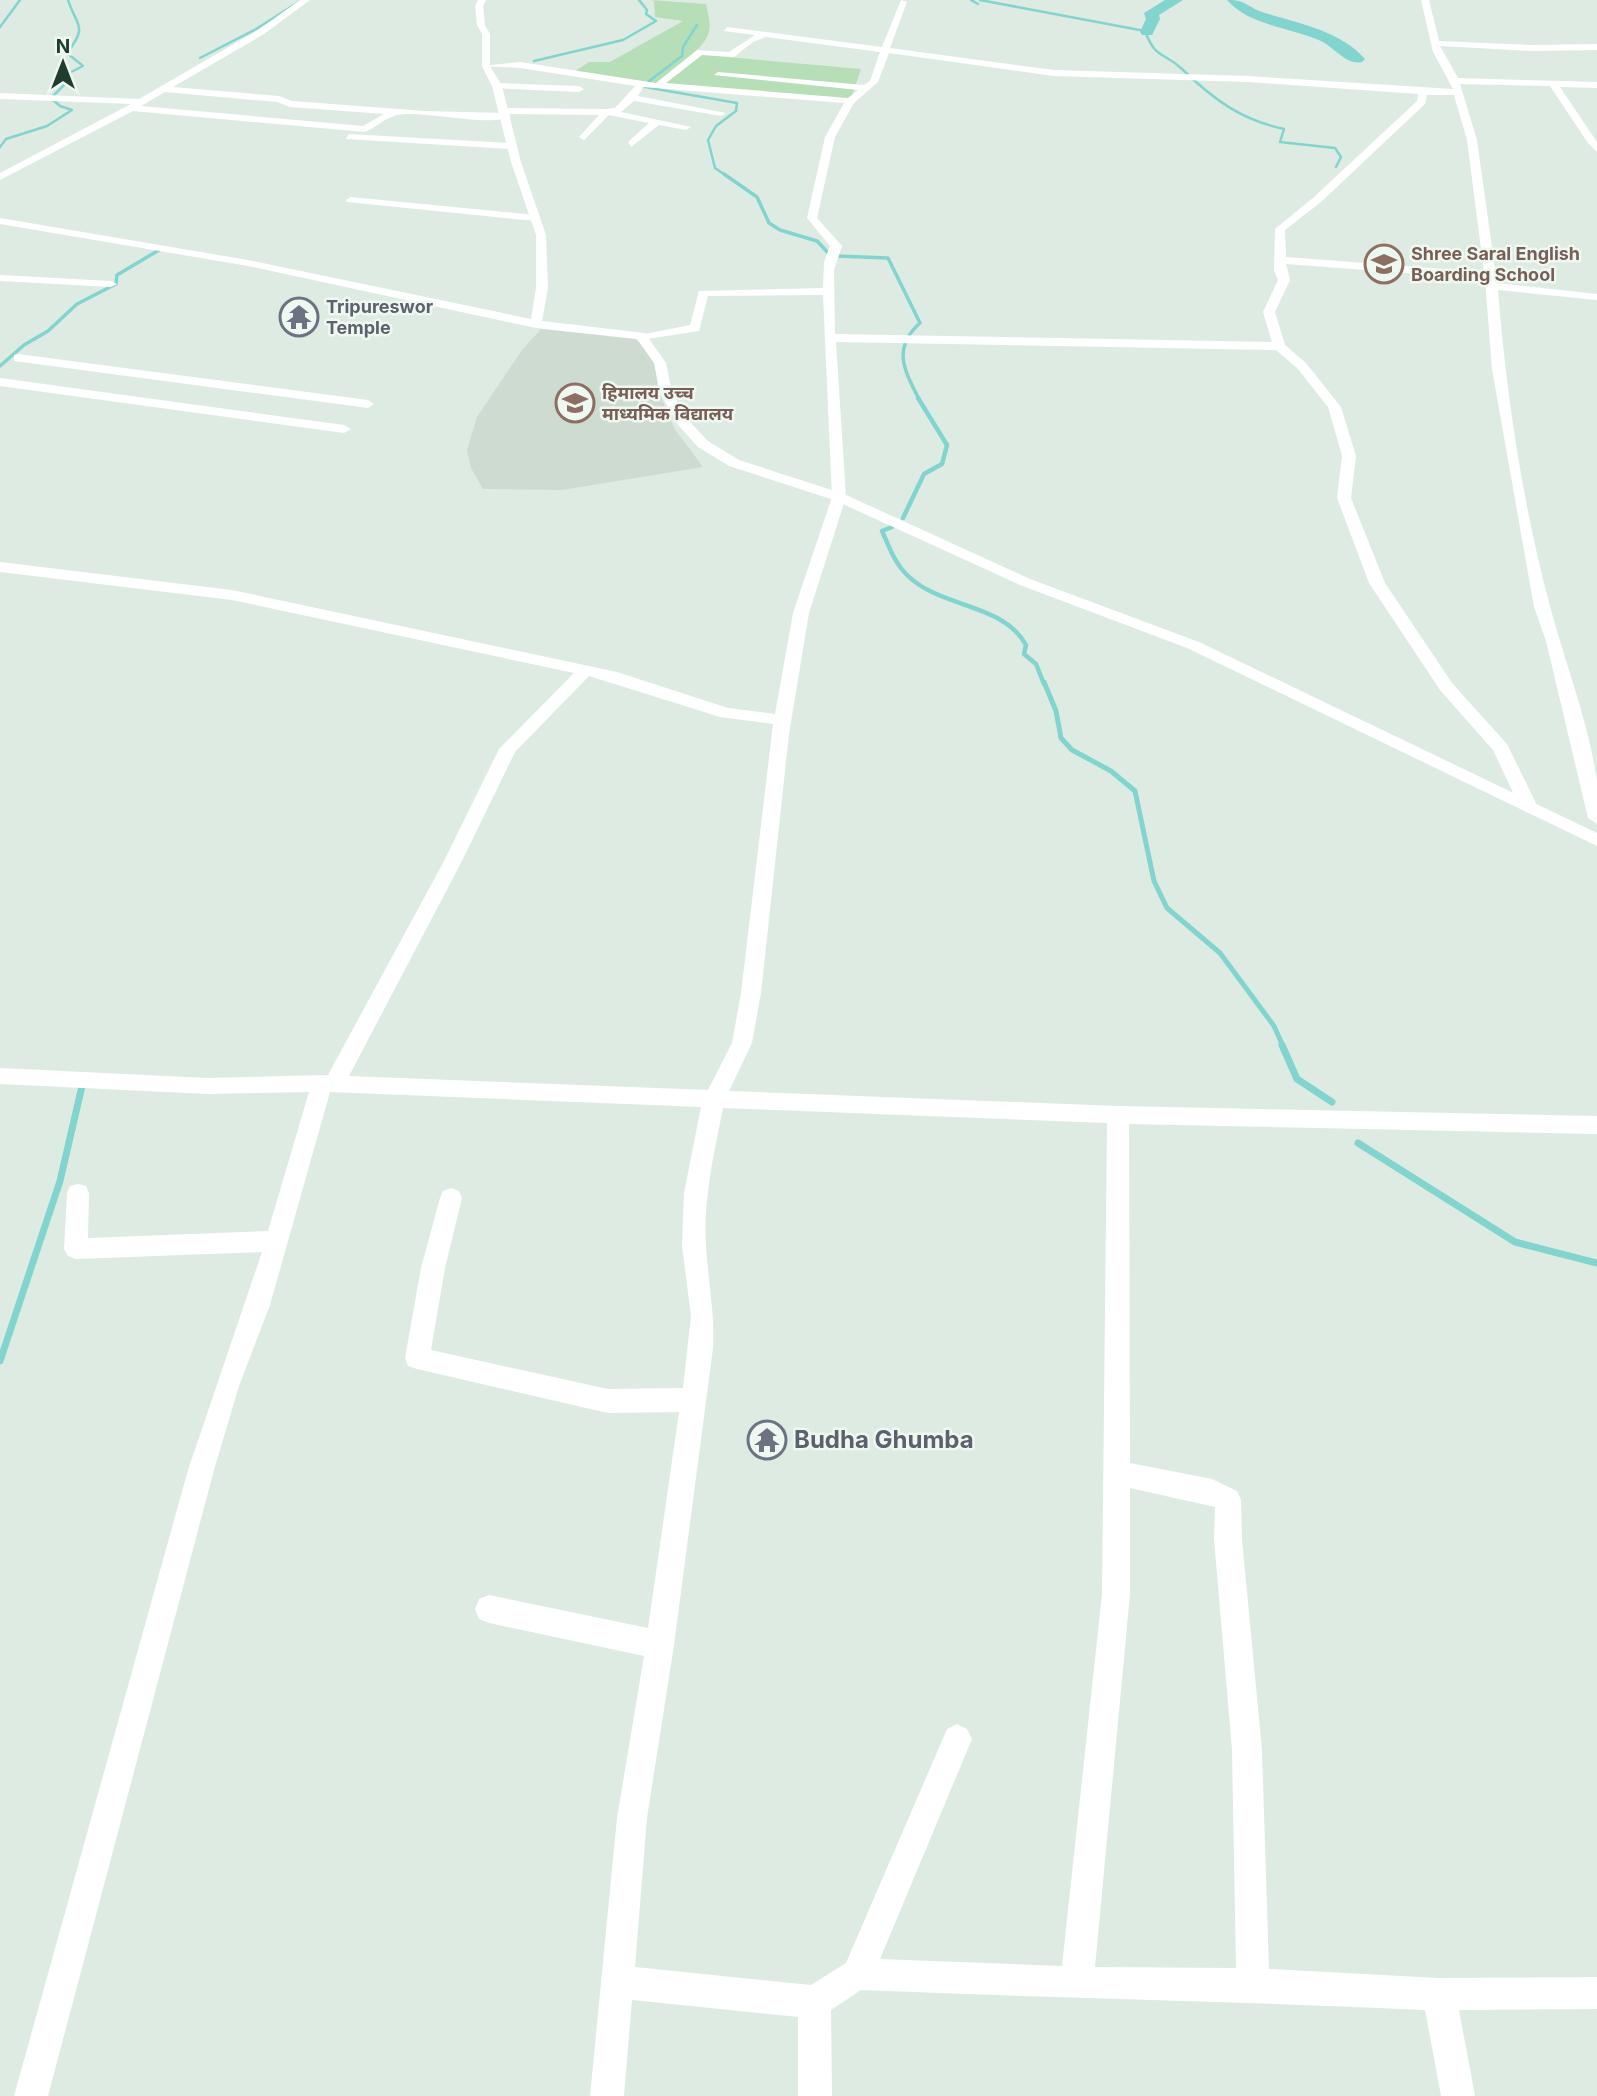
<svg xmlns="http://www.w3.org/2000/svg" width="1597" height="2096" font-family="Inter,'Noto Sans Devanagari',sans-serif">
	<rect width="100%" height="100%" fill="#deebe3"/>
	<path fill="#cddbd1" d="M 541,329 L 635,339 L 646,348 L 655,363 L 658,390 L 674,428 L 703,467 L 562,490 L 483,489 L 471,468 L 467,450 L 477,417 L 522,350 Z"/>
	<path fill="#b6deb7" d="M 650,0 L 706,4 C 712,31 712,35 693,54 L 861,69 L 850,101 L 640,84 L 571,74 L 589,62 L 610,62 L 683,21 L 655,17 L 654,1 Z"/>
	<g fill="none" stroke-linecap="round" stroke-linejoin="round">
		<path stroke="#82d4ce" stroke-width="2.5" d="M 971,0 L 978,4
			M 980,0 L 1145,31 C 1156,60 1163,51 1182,69 C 1213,99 1241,120 1284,129 L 1280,142 L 1335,148 L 1341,157 L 1336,167
			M 0,27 L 20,0
			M 200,58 L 256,29 L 302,0
			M 534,61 L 623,40 L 656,21 L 646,14 L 647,10 L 639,0
			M 648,82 L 682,56 L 683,47 L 697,25
			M 645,87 L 737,103 L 736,111 L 716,126 L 708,140 L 715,168 L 727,176
			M 0,147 L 6,139 L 47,126 L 72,110 L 60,106 L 51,98 L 69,80 L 71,72 L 83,66 L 67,53 C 89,25 76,26 68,0"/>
		<path stroke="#82d4ce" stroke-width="3.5" d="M 724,174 L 757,197 L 769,223 L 780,230 L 817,241 L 830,255
			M 836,256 L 888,258 L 920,323 C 892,348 904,370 919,399
			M 0,366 L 24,345 L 48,331 L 77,304 L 116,284 L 117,275 L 159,250"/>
		<path stroke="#82d4ce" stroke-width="4.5" d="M 903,518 L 924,474 L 942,464 L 947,445 L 918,398
			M 892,527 L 882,531 C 889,546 894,562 906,574 C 940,609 1002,602 1026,645 L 1024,654 L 1036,664 L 1044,684"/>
		<path stroke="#82d4ce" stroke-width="5" d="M 1044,682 L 1056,711 L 1061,738 L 1072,750 L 1111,771 L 1135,791 L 1154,881 L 1167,908 L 1220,953 L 1274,1026 L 1283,1046"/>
		<path stroke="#82d4ce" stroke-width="7" d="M 1282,1045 L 1297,1079 L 1332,1102
			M 1358,1143 L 1515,1242 L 1597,1263
			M 0,1361 L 60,1181 L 82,1086"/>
		<path fill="#82d4ce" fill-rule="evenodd" d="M 1165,0 L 1183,0 L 1159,15 L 1160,19 L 1152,35 L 1142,35 L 1140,32 L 1146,19 L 1144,13 Z
			M 1227,0 C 1246,0 1246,6 1262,12 C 1296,23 1340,30 1365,59 L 1362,62 C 1347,66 1334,47 1321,41 C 1290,27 1250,26 1227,0 Z"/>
		<path fill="#fff" fill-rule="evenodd" d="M 300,0 L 310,0 L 264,34 L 173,87 L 279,96 L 292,101 L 425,111 L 503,113 L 500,111 L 505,108 L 607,109 L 615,108 L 635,86 L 520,68 L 482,66 L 520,62 L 656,83 L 697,50 L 729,52 L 755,35 L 724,31 L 727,27 L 882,47 L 901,0 L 907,2 L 890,48 L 1054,70 L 1248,76 L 1453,89 L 1433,52 L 1421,0 L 1429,0 L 1439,41 L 1532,45 L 1597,44 L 1597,50 L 1532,51 L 1440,46 L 1458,78 L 1597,82 L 1597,88 L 1560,87 L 1597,142 L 1597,152 L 1588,143 L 1550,86 L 1460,84 L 1477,140 L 1497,283 L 1597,294 L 1597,300 L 1498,290 C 1506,392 1523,507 1550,606 C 1565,663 1589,723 1597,781 C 1597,795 1597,810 1597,824 L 1588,818 L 1546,641 L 1534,607 L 1492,369 L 1485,279 L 1286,264 L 1290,280 L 1275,312 L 1285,345 L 1306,363 L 1341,407 L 1356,456 L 1351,498 L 1385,583 L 1452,683 L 1507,744 L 1536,803 L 1527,809 L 1518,803 L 1493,750 L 1440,690 L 1369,583 L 1337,498 L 1342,456 L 1328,407 L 1298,369 L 1276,350 L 836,342 L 846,497 L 809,613 L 789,734 L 761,993 L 752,1043 L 729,1091 L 1118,1106 L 1597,1116 L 1597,1134 L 1129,1124 L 1130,1463 L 1212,1479 L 1237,1491 L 1241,1500 L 1242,1539 L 1262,1750 L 1269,1969 L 1439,1978 L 1597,1977 L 1597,2009 L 1459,2010 L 1475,2096 L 1441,2096 L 1425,2010 C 1237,2001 1049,1998 861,1990 L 831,2010 L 832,2096 L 798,2096 L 798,2017 L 632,2000 L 624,2096 L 590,2096 L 617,1818 L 644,1656 L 489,1623 L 479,1619 L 475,1609 L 479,1599 L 489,1595 L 648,1628 L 679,1412 L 608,1413 L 417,1369 L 408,1366 L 405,1358 L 421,1268 L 440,1198 L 443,1191 L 451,1188 L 459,1191 L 462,1198 L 445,1268 L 431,1350 L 608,1389 L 683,1388 L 691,1316 L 682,1246 L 684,1193 L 701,1107 L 330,1092 L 270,1305 L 239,1386 L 214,1470 L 48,2096 L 14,2096 L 188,1470 L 262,1252 L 76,1259 L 68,1256 L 64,1249 L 67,1193 L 70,1186 L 78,1184 L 86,1186 L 89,1193 L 88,1238 L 268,1231 L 309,1092 L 208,1094 L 0,1084 L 0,1068 L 208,1078 L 328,1075 L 444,861 L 499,749 L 574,673 L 232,600 L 0,572 L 0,562 L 232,590 L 617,672 L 728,708 L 775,714 L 793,613 L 832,497 L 823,295 L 708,296 L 699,331 L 641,340 L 635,336 L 690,325 L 699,291 L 823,288 L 824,262 L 830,246 L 807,218 L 825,137 L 844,103 L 643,87 L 638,96 L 726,113 L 721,116 L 634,101 L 621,112 L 691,127 L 686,130 L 659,125 L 631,147 L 628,142 L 649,123 L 609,115 L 584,140 L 579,137 L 599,115 L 509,114 L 511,116 C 489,129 418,108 394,116 C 384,119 375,128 365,132 L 133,111 L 0,180 L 0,173 L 131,104 L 0,99 L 0,93 L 139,99 L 258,30 ZM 766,37 L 880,52 L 870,81 L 864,85 L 718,72 L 714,75 L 858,90 L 848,98 L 666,83 L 702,55 L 734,57 L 753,42 ZM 889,53 L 1054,76 L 1248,82 L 1418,94 L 1417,101 L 1314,197 L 1275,229 L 1274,270 L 1278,280 L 1263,312 L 1272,342 L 835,334 L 834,270 L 842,246 L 817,218 L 835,137 L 854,103 L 878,82 ZM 165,92 L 277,102 L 290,107 L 384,114 L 363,126 L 141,106 ZM 1427,95 L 1454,95 L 1467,140 L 1484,272 L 1286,257 L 1285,230 L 1321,202 L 1425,104 ZM 589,676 L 720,717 L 773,724 L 741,993 L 732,1043 L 708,1090 L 349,1076 L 462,861 L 515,752 ZM 723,1108 L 1107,1123 L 1102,1594 L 1062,1966 L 880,1959 L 972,1739 L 967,1729 L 957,1724 L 947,1729 L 846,1963 L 811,1985 L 635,1967 L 647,1818 L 674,1645 L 713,1348 C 715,1313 708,1281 706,1246 C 703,1199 714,1154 723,1108 ZM 1130,1488 L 1215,1507 L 1214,1539 L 1232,1750 L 1236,1968 L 1095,1967 L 1130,1594 Z
			M 497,83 L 579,86 L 584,89 L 579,92 L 494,88 Z
			M 349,134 L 512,143 L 517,146 L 512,149 L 346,139 Z
			M 351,197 L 535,215 L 540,218 L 535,221 L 347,202 L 346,200 Z
			M 0,275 L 111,281 L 117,284 L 111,287 L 0,281 Z
			M 18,354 L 368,400 L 374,404 L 368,408 L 14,361 L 14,355 Z
			M 0,378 L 344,425 L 351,429 L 344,433 L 0,386 Z"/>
		<path fill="#fff" fill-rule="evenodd" d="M 478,0 L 486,0 L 483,6 L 485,25 L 490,34 L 490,66 L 502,86 L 521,162 L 546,235 L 548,288 L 542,321 L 645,333 L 666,363 L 672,393 L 689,421 L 708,441 L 739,460 L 844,494 L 1030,579 L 1199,642 L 1597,833 L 1597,846 L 1187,648 L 1020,585 L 834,500 L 729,466 L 698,447 L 679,426 L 660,393 L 654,363 L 637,339 L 536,328 L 248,266 L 0,224 L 0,218 L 248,260 L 531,319 L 536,288 L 536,235 L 511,162 L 492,86 L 482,66 L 482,34 L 477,25 L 475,6 Z"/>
	</g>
	<defs>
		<symbol id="school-ring" viewBox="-11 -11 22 22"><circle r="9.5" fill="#eff7f1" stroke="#8d6e63" stroke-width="1.5"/><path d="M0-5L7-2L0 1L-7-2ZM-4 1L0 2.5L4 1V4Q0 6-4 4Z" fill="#8d6e63"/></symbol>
		<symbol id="temple-ring" viewBox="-11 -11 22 22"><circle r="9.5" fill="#eff7f1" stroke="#6b7280" stroke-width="1.5"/><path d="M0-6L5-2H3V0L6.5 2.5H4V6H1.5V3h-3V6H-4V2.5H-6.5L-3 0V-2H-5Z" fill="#6b7280"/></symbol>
	</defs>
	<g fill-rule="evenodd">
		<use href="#school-ring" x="1362" y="242" width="44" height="44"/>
		<use href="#temple-ring" x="277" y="295" width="44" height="44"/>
		<use href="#school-ring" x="553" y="381" width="44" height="44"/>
		<use href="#temple-ring" x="745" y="1418" width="44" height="44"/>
	</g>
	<g text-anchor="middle" stroke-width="5" stroke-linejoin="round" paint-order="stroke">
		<g font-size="18" font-weight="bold" fill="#785e54" stroke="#eff7f1" text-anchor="start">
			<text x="1411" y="260">Shree Saral English<tspan x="1411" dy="21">Boarding School</tspan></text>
			<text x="602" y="399">हिमालय उच्च<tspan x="602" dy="21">माध्यमिक विद्यालय</tspan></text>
		</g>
		<g font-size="18" font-weight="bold" fill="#5b616d" stroke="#eff7f1" text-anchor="start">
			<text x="326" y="313">Tripureswor<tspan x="326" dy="21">Temple</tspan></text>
		</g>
		<g font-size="24" font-weight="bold" fill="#5b616d" stroke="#eff7f1" text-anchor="start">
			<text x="794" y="1448">Budha Ghumba</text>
		</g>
	</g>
	<g transform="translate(63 63)" stroke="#eff7f1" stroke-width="5" paint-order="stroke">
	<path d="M0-5L12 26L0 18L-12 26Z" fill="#1f3c2d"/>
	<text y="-10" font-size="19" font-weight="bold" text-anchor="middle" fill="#1f3c2d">N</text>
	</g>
</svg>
